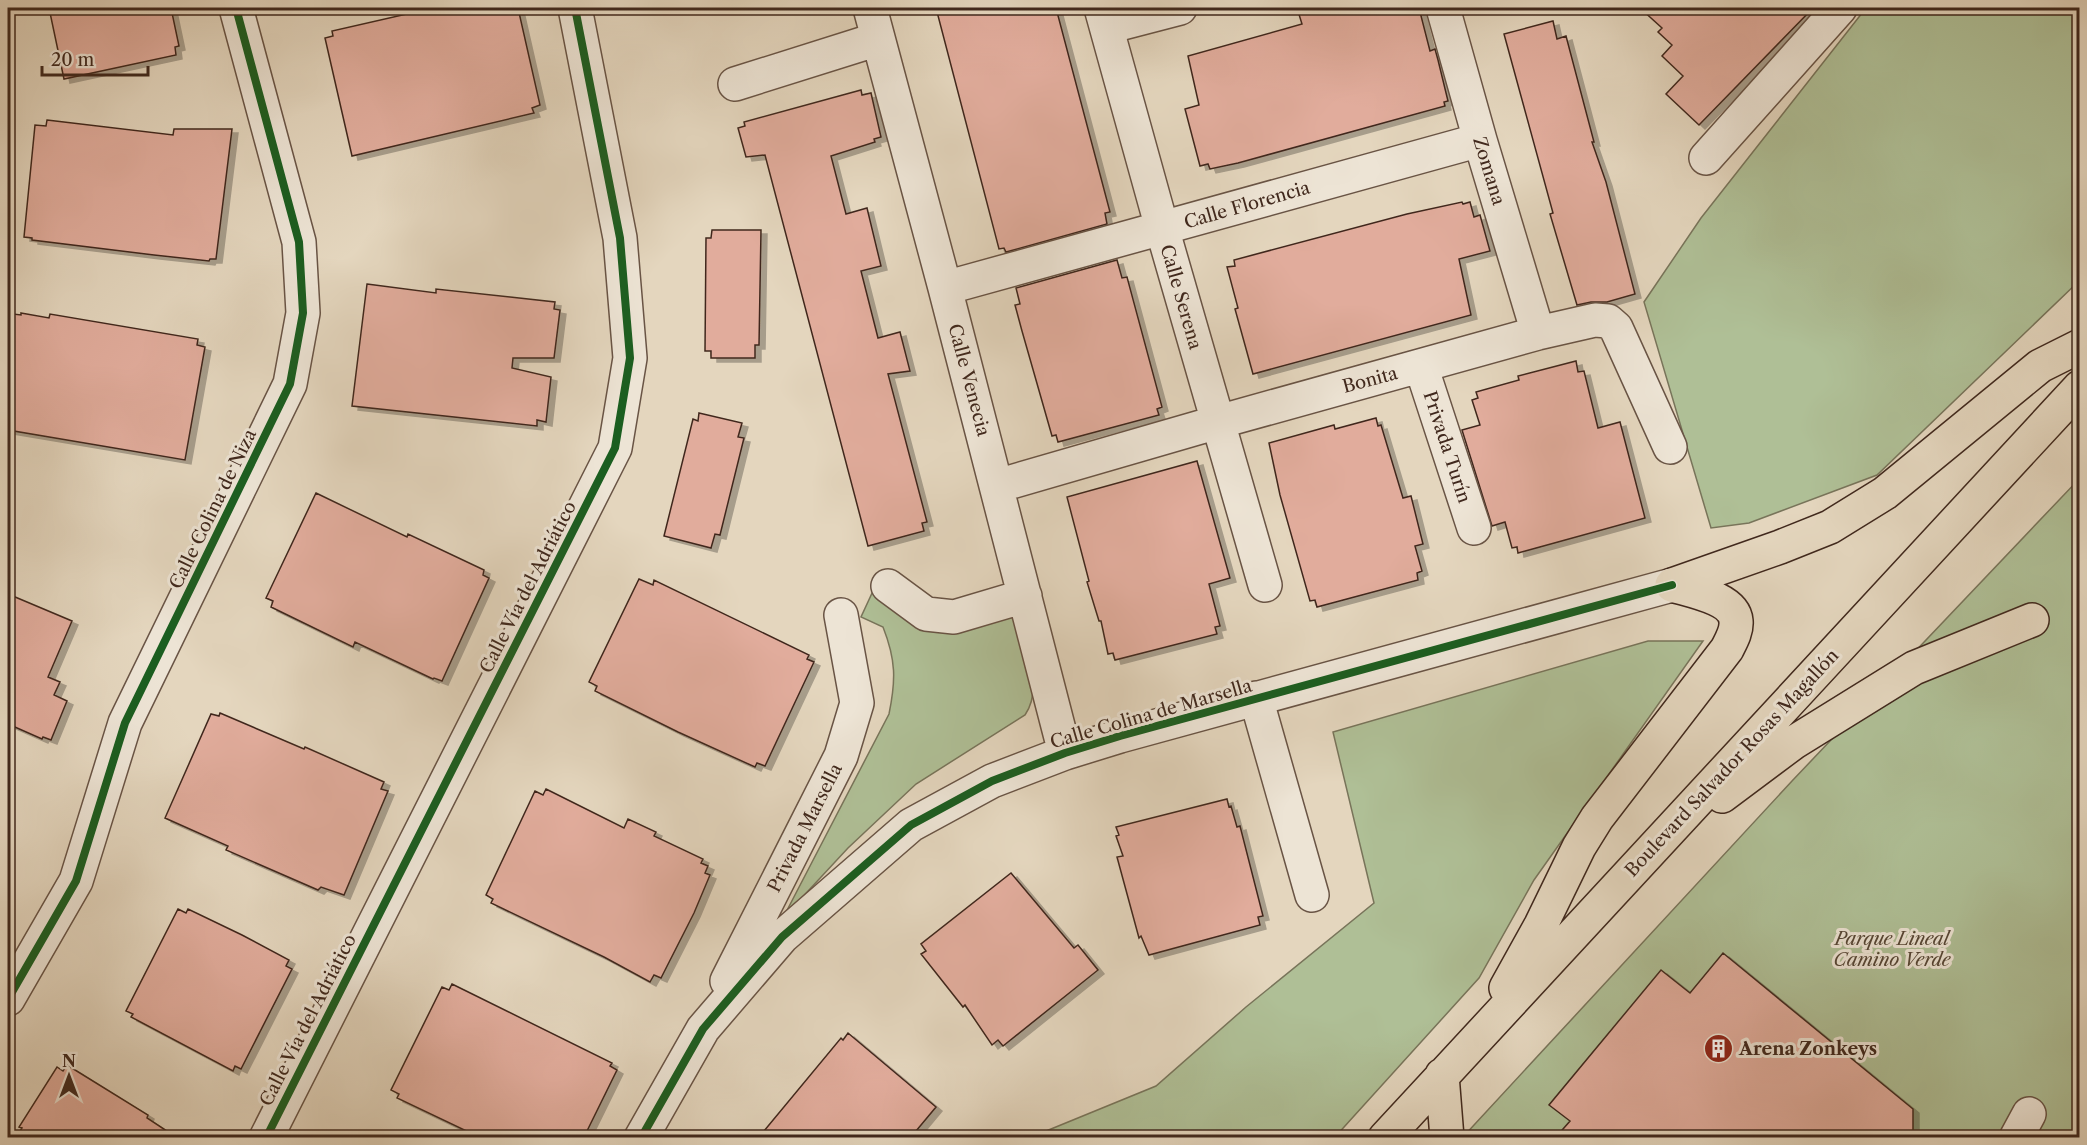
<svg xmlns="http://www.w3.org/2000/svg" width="2087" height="1145" font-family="'Libre Caslon Text',serif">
	<defs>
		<filter id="shadow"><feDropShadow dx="6" dy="4" stdDeviation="0" flood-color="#0004"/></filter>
	</defs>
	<rect width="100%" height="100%" fill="#e4d6be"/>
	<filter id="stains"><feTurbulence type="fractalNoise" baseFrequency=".00333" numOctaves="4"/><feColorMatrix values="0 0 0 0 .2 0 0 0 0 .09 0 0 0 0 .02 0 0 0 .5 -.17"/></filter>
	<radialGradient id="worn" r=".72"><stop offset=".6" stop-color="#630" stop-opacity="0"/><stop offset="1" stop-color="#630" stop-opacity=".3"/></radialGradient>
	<path fill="#afbf96" stroke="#78745a" stroke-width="1.5" d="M 1866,8 L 2079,8 L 2079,281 L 1877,475 L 1749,523 L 1711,528 L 1644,302 L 1701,218 Z
		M 2079,479 L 2080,1132 L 2076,1137 L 1462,1138 L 1792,781 Z
		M 873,591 L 1010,608 C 1022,641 1046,684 1025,715 L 916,784 L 848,848 L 783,918 L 889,714 C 896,680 896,660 883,627 L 861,617 Z
		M 1648,641 L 1703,641 L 1534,880 L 1479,978 L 1335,1137 L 1029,1138 L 1156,1086 L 1246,1007 L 1374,903 L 1333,732 Z"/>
	<path fill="#e1ac9c" stroke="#40281d" stroke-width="1.5" filter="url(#shadow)" d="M 49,8 L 171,8 L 179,46 L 175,47 L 176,55 L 64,79 Z
		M 433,8 L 518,8 L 540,105 L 532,108 L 534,113 L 352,156 L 325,38 L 333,36 L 332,31 Z
		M 936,8 L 1056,8 L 1110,212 L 1105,213 L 1107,224 L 1006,252 L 1004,248 L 999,249 Z
		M 1297,8 L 1366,8 L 1368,13 L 1391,8 L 1419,8 L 1430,51 L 1435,49 L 1438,60 L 1448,101 L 1444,102 L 1445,106 L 1238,163 L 1210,169 L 1208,164 L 1200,166 L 1185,109 L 1199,105 L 1188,56 L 1302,24 Z
		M 1640,8 L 1708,8 L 1714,14 L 1720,8 L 1813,8 L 1699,125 L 1666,94 L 1683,76 L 1662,56 L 1672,45 L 1658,32 L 1662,28 Z
		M 1553,21 L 1557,39 L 1566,36 L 1594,142 L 1592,142 L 1606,182 L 1635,294 L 1607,302 L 1591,302 L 1577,305 L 1550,214 L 1553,213 L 1504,34 Z
		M 861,90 L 862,95 L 871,93 L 881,137 L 874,139 L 875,142 L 831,156 L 846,214 L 867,208 L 881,266 L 861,271 L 878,338 L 900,332 L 910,371 L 888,374 L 927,522 L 922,523 L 924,531 L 868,546 L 765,155 L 746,157 L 738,128 L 745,126 L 744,122 Z
		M 47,120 L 173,135 L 174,129 L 232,129 L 216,259 L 210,259 L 209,261 L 154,255 L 32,240 L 32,238 L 24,237 L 35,125 L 46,126 Z
		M 1462,202 L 1463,204 L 1470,202 L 1474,217 L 1480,215 L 1490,251 L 1459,259 L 1471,315 L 1253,374 L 1235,309 L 1238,308 L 1227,267 L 1235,266 L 1234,260 L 1407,214 Z
		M 712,230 L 761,230 L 759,345 L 755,345 L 755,358 L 711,358 L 711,351 L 705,351 L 706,238 L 711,238 Z
		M 1117,260 L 1122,278 L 1127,277 L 1162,407 L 1157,409 L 1159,415 L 1058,442 L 1056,435 L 1052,436 L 1022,331 L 1015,305 L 1020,304 L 1016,288 Z
		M 367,284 L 436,293 L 436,289 L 555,302 L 554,309 L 560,310 L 554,358 L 513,358 L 512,368 L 551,377 L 546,422 L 537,420 L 537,426 L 352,406 Z
		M 21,313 L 49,318 L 50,314 L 198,339 L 197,345 L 205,347 L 185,460 L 8,430 L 8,345 L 13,314 L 21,315 Z
		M 1576,361 L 1578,372 L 1584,371 L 1598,428 L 1620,422 L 1645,518 L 1518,553 L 1517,547 L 1512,548 L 1505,522 L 1492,526 L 1462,430 L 1480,425 L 1472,400 L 1478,398 L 1476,392 L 1519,380 L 1518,376 Z
		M 699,413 L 742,423 L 738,437 L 744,438 L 720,535 L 715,534 L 711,548 L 664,536 L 693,419 L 698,421 Z
		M 1376,418 L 1378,426 L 1381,425 L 1403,498 L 1411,496 L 1423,544 L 1415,546 L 1422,571 L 1417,573 L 1418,580 L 1317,607 L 1315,600 L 1310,601 L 1280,495 L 1269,443 L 1334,425 L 1335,429 Z
		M 1197,461 L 1230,578 L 1209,584 L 1220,626 L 1215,627 L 1217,634 L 1115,660 L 1113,653 L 1108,654 L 1101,621 L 1099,621 L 1087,582 L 1089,581 L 1067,497 Z
		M 316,493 L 407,537 L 408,534 L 484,570 L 483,575 L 489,578 L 442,681 L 434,678 L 433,679 L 355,642 L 353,647 L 271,607 L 273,601 L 266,598 Z
		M 639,579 L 653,585 L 654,580 L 809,655 L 807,659 L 814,662 L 765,766 L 757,763 L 755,767 L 678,732 L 595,691 L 597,686 L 589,682 Z
		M 8,594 L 72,621 L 48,677 L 60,682 L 54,695 L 67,701 L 51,740 L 43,737 L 42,739 L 8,724 Z
		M 220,713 L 304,749 L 305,747 L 384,782 L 381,789 L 388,791 L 344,895 L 321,887 L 318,890 L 226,850 L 228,846 L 165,818 L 211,714 L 219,716 Z
		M 546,789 L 624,828 L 628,819 L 656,832 L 654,836 L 703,859 L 701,863 L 708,866 L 705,873 L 710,875 L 694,913 L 661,978 L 654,975 L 650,982 L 604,957 L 491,903 L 493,899 L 486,895 L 535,791 L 543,795 Z
		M 1227,799 L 1229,807 L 1231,806 L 1237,827 L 1240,826 L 1263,916 L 1258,917 L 1260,925 L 1149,955 L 1141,936 L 1139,938 L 1117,857 L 1123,856 L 1116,836 L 1119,835 L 1116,827 Z
		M 1011,873 L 1074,948 L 1078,945 L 1098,970 L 1003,1046 L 998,1040 L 992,1045 L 965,1005 L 963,1007 L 921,954 L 926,951 L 921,944 Z
		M 178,909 L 186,913 L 188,909 L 242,935 L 289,960 L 286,966 L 292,969 L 241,1069 L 235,1066 L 233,1071 L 131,1017 L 133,1014 L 126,1011 Z
		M 1723,953 L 1913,1109 L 1913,1137 L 1556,1137 L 1570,1121 L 1549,1105 L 1661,970 L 1690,993 Z
		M 452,984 L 612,1063 L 610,1066 L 617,1070 L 584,1137 L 479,1137 L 397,1098 L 399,1094 L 391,1090 L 442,987 L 449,990 Z
		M 848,1033 L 936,1107 L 911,1137 L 759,1137 L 841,1038 L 843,1040 Z
		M 67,1065 L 148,1115 L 147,1118 L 176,1137 L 16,1137 L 22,1128 L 19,1127 L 57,1067 L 63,1071 Z"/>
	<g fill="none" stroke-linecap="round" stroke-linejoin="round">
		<defs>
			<path id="minor" d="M 870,8 L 945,288 L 1065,753
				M 1101,8 L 1162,228 L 1265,585
				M 1443,8 L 1480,140 L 1538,333
				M 1107,27 L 1180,8
				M 735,84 L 878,39
				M 1706,158 L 1840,8
				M 945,288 L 1480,140
				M 1421,366 L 1474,528
				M 997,486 L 1218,422 L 1538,333 L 1595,320 L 1608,321 L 1616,328 L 1670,447
				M 888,586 L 926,614 L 954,617 L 1025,596
				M 1256,698 L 1312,895
				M 727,981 L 841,756 L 857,703 L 841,615
				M 8,999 L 76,881 L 125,723 L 290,384 L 303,313 L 299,242 L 236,8
				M 266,1138 L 615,448 L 630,358 L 620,238 L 575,8
				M 641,1138 L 703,1029 L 782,937 L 911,825 L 992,781 L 1065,753 L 1120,736 L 1672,585
				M 2016,1138 L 2029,1114"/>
			<path id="highway" d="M 1672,585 L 1780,547 L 1830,527 L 1885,493 L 2040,366 L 2080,346
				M 1722,796 L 1793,743 L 1914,668 L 2032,620
				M 1506,988 L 1541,925 L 1579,847 L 1597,818 L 1727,649 C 1731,641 1737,631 1736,621 C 1734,598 1691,591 1672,585
				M 1442,1075 L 1447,1138
				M 1385,1138 L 2080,387"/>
		</defs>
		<use href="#minor" stroke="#695445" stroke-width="36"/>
		<use href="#highway" stroke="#40281d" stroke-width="36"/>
		<use href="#minor" stroke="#ede4d5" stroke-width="33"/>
		<use href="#highway" stroke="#e4d6be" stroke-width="33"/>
		<defs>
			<path id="cycleway" d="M 8,999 L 76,881 L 125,723 L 290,384 L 303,313 L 299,242 L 236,8
				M 266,1138 L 615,448 L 630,358 L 620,238 L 575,8
				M 641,1138 L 703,1029 L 782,937 L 911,825 L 992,781 L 1065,753 L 1120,736 L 1672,585"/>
		</defs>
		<use href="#cycleway" stroke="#ede4d5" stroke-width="11"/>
		<use href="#cycleway" stroke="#1b5e20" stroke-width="8"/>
	</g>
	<defs>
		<symbol id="building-disc" viewBox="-11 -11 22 22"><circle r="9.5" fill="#8f2418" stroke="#ede4d5"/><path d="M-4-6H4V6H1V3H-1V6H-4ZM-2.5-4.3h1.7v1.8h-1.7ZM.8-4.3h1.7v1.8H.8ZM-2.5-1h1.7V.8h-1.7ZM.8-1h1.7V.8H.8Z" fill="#fff"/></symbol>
	</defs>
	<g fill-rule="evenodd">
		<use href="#building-disc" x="1702" y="1032" width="33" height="33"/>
	</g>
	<g text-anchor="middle" stroke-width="6" stroke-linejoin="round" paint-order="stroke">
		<g font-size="18" fill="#40281d" stroke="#ede4d5">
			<text transform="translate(1489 171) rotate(73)" y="6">Zomana</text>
			<text transform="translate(1247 205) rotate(-16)" y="6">Calle Florencia</text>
			<text transform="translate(1181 297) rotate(74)" y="6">Calle Serena</text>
			<text transform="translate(969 380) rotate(75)" y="6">Calle Venecia</text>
			<text transform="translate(1370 380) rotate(-15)" y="6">Bonita</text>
			<text transform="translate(1447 447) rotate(72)" y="6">Privada Turín</text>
			<text transform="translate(213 509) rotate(-64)" y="6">Calle Colina de Niza</text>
			<text transform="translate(528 587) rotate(-63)" y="6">Calle Vía del Adriático</text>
			<text transform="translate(1151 714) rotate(-16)" y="6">Calle Colina de Marsella</text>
			<text transform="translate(1732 763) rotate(-47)" y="6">Boulevard Salvador Rosas Magallón</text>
			<text transform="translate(805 828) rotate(-63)" y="6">Privada Marsella</text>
			<text transform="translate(308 1020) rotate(-63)" y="6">Calle Vía del Adriático</text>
		</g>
		<g font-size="18" font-style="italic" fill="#564635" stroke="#ede4d5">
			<text x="1892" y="945">Parque Lineal<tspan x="1892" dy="21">Camino Verde</tspan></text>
		</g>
		<g font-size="18" font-weight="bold" fill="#40281d" stroke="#ede4d5" text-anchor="start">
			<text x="1739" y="1055">Arena Zonkeys</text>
		</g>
	</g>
	<rect width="2087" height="1145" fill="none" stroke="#e4d6be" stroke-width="30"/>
	<rect x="9" y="9" width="2069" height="1127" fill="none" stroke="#40281d" stroke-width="3"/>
	<rect x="15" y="15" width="2057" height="1115" fill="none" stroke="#40281d" stroke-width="1.5"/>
	<g transform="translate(69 1076)" stroke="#ede4d5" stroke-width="4.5" paint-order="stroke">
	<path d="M0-4.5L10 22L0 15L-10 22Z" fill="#40281d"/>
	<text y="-9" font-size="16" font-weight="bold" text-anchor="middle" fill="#40281d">N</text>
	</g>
	<path d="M42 66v9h106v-9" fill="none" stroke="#40281d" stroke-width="3"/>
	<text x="51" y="66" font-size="18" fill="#40281d" stroke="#ede4d5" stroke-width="4.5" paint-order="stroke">20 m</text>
	<rect width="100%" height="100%" filter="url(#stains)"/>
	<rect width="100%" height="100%" fill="url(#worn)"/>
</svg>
